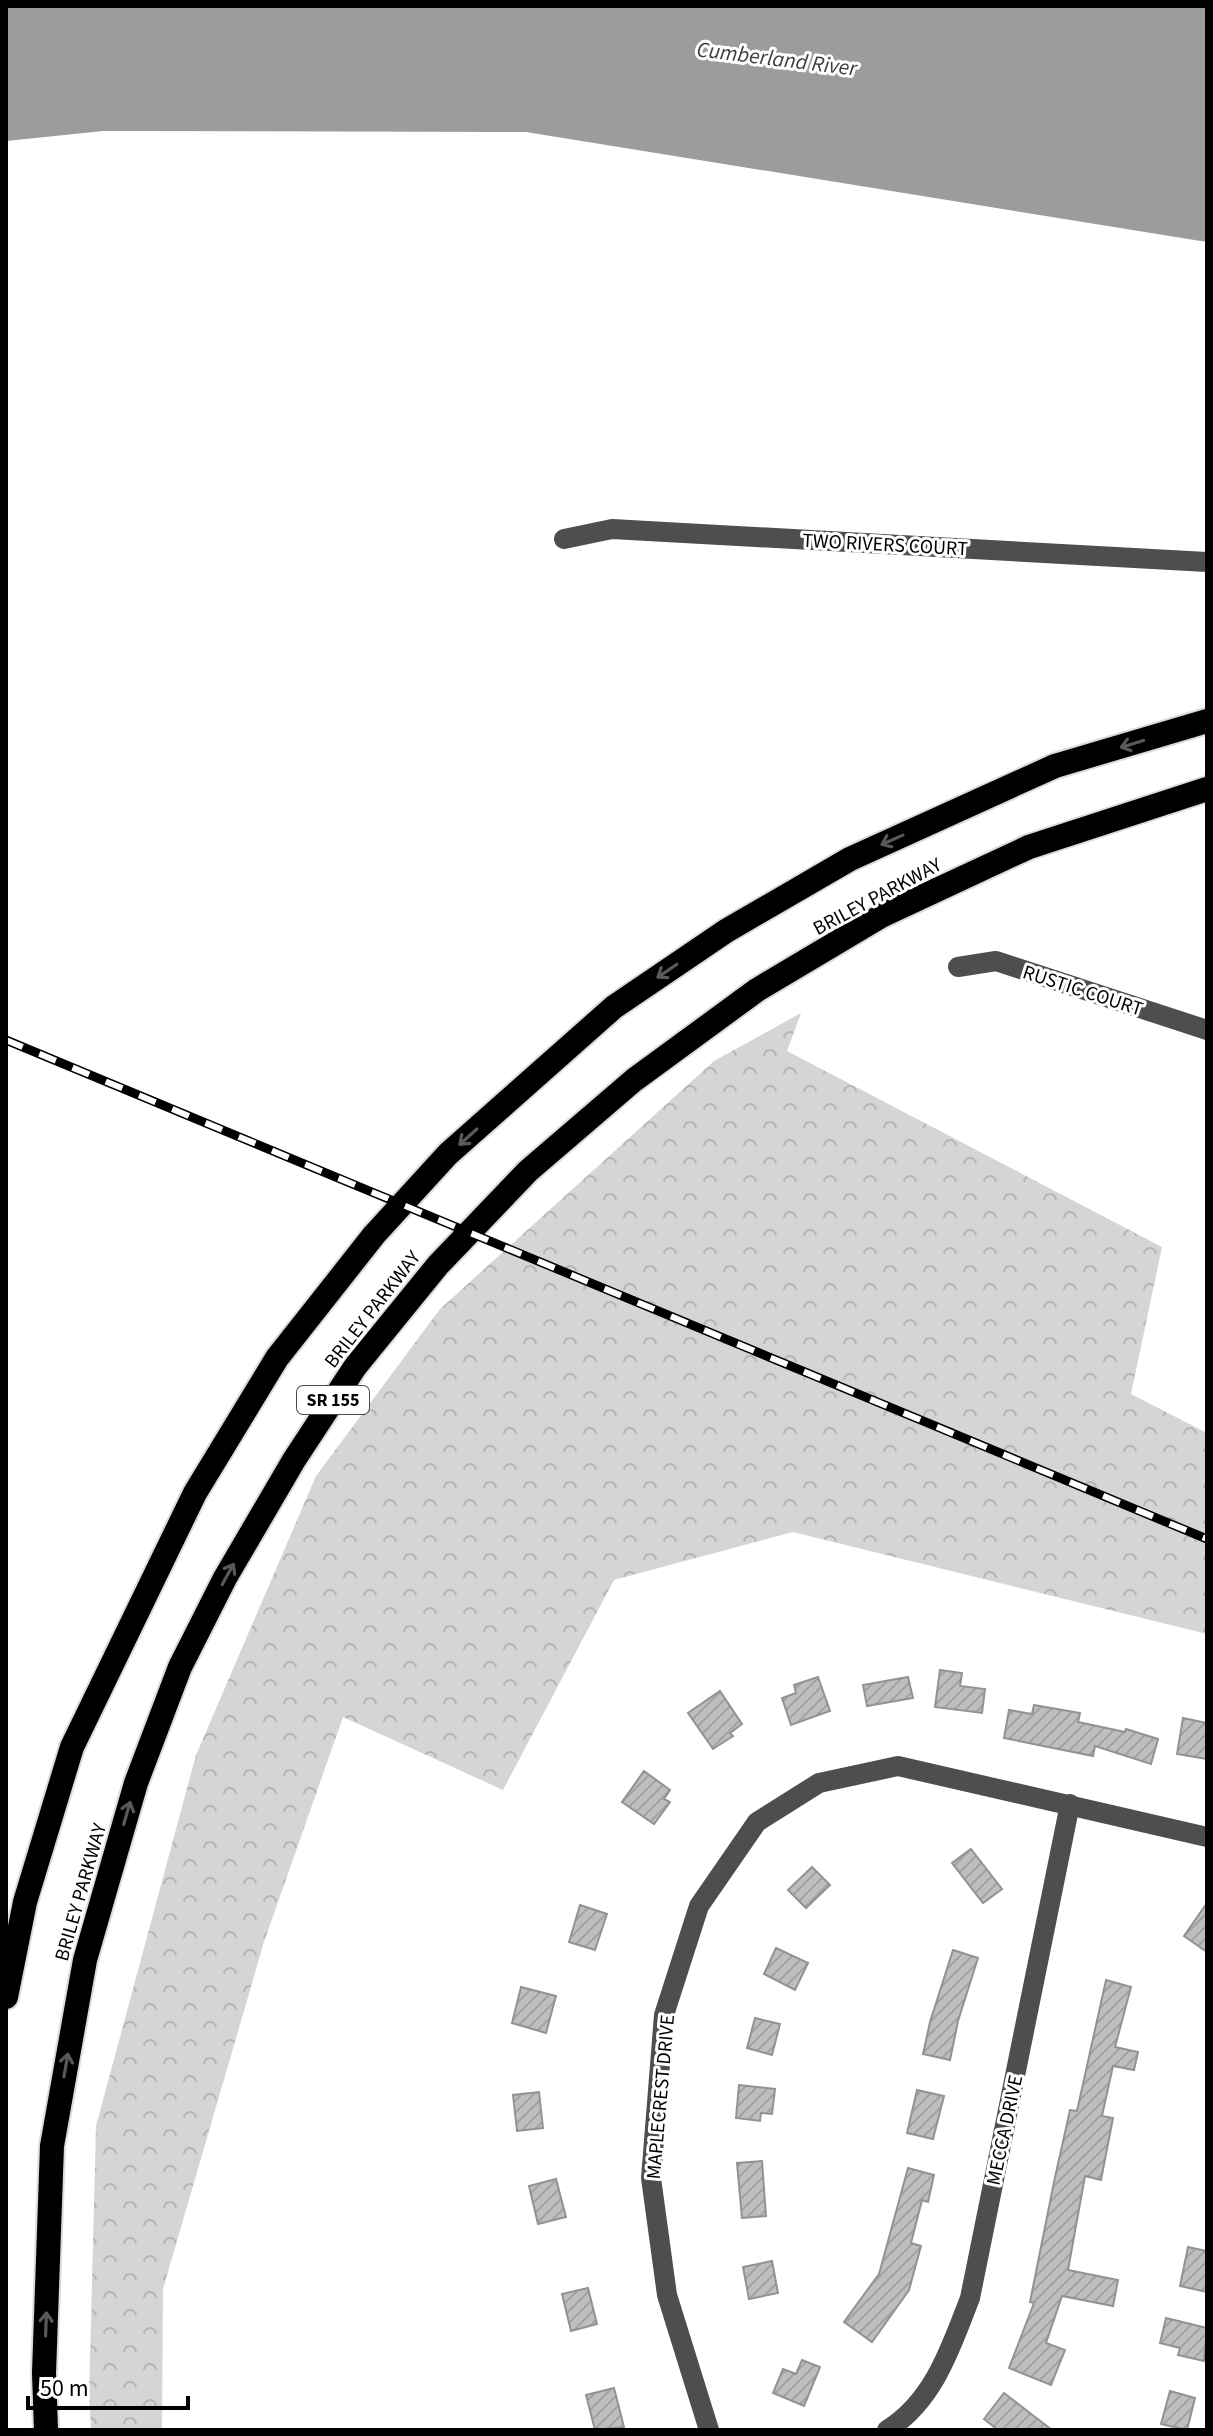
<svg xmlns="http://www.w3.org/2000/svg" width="1213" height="2436" font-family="'Source Sans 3',sans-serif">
	<defs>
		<pattern id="forest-crowns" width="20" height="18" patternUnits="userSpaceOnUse" patternTransform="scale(2)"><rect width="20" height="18" fill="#d5d5d5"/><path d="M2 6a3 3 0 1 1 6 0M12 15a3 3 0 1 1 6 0" fill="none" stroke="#b5b5b5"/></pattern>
		<pattern id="building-hatch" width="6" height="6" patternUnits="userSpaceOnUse" patternTransform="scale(2)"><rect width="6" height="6" fill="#bebebe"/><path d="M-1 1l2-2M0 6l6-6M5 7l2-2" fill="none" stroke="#a2a2a2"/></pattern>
	</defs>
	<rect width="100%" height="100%" fill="#fff"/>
	<path fill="url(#forest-crowns)" d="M 801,1013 L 787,1051 L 1162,1247 L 1131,1394 L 1207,1433 L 1207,1634 L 793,1532 L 614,1580 L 503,1790 L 343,1717 L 264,1942 L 163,2289 L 162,2430 L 91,2430 L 89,2398 L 96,2126 L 196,1755 L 316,1476 L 440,1309 L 714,1061 Z"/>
	<path fill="#9c9c9c" d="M 6,6 L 1207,6 L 1207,242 L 526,132 L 103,131 L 6,141 Z"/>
	<path fill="url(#building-hatch)" stroke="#929292" stroke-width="2" d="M 940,1670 L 962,1673 L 960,1686 L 985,1689 L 982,1713 L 935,1707 Z
		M 818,1677 L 830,1711 L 791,1725 L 782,1698 L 796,1693 L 794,1685 Z
		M 908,1677 L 913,1698 L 867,1706 L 863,1685 Z
		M 720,1691 L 742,1724 L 730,1733 L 733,1736 L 713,1749 L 688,1713 Z
		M 1034,1705 L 1080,1713 L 1078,1722 L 1125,1732 L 1126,1729 L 1158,1739 L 1151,1764 L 1095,1746 L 1093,1756 L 1004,1738 L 1009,1710 L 1032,1714 Z
		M 1183,1718 L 1207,1723 L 1207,1759 L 1177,1754 Z
		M 644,1771 L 670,1790 L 664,1799 L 670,1802 L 654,1824 L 622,1802 Z
		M 971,1849 L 1002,1889 L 983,1903 L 952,1863 Z
		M 812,1867 L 830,1885 L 806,1908 L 788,1890 Z
		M 1207,1903 L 1207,1952 L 1184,1936 Z
		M 580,1905 L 607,1914 L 595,1950 L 569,1942 Z
		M 776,1948 L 808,1963 L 795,1990 L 764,1974 Z
		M 953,1950 L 978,1958 L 958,2021 L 950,2060 L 923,2054 L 930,2022 Z
		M 1106,1980 L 1131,1987 L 1115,2047 L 1138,2052 L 1134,2070 L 1113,2066 L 1102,2116 L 1113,2118 L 1101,2180 L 1085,2176 L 1068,2270 L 1118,2280 L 1113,2306 L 1062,2296 L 1046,2343 L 1065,2350 L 1051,2385 L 1009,2368 L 1034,2303 L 1030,2302 L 1054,2182 L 1070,2110 L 1077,2111 Z
		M 521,1987 L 556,1996 L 546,2033 L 512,2023 Z
		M 755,2018 L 780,2024 L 772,2055 L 747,2048 Z
		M 739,2085 L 775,2089 L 772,2114 L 761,2113 L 760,2121 L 736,2118 Z
		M 917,2090 L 944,2096 L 933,2139 L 907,2133 Z
		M 539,2092 L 543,2128 L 517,2131 L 513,2095 Z
		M 762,2161 L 766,2216 L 742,2218 L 737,2163 Z
		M 908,2168 L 934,2175 L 928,2202 L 922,2200 L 911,2243 L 921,2246 L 909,2290 L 872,2342 L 844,2322 L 879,2274 Z
		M 556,2179 L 566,2217 L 538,2224 L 529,2186 Z
		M 1188,2247 L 1207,2251 L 1207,2292 L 1180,2286 Z
		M 772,2261 L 778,2293 L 749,2299 L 743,2267 Z
		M 588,2288 L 597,2324 L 571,2331 L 562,2294 Z
		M 1166,2318 L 1207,2328 L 1204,2361 L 1178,2355 L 1180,2348 L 1160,2343 Z
		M 802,2360 L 820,2367 L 804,2406 L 773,2393 L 783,2369 L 796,2374 Z
		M 614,2388 L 624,2427 L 595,2430 L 586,2395 Z
		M 1170,2391 L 1195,2398 L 1187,2430 L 1161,2424 Z
		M 1004,2393 L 1052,2430 L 998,2430 L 984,2419 Z"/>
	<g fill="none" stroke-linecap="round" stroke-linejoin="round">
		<defs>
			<path id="highway" d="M 6,1997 L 25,1902 L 72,1747 L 195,1493 L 277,1358 L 374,1235 L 448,1154 L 614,1007 L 726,931 L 850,859 L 1055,766 L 1207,721
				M 46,2430 L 44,2373 L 52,2146 L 85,1960 L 136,1783 L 180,1667 L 225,1578 L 294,1460 L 355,1367 L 438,1265 L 528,1171 L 634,1080 L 757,990 L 883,915 L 1029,847 L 1207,789"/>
		</defs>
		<use href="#highway" stroke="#dbdbdb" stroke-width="28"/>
		<path stroke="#4e4e4e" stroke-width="20" d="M 564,539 L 612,529 L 1207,562
			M 958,967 L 996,961 L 1207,1030
			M 709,2430 L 667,2295 L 651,2178 L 664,2015 L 699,1906 L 757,1822 L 819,1783 L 898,1766 L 1207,1837
			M 887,2430 C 934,2401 951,2347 970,2298 L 1070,1804"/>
		<use href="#highway" stroke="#000" stroke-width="24"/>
		<defs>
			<path id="rail" d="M 6,1040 L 1207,1539"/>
		</defs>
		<use href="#rail" stroke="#000" stroke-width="9"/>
		<use href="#rail" stroke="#fff" stroke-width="6" stroke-dasharray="18" stroke-linecap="butt"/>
	</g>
	<defs><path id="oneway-shaft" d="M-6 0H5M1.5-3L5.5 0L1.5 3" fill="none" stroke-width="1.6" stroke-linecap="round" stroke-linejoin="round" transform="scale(2)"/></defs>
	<g stroke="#595959">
		<use href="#oneway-shaft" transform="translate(1132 744) rotate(163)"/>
		<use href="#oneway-shaft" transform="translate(892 840) rotate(156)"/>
		<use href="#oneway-shaft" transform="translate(667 971) rotate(146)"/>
		<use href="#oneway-shaft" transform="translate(468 1137) rotate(138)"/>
		<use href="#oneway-shaft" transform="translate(228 1574) rotate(-61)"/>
		<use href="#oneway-shaft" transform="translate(127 1813) rotate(-74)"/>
		<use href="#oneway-shaft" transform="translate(66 2065) rotate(-80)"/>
		<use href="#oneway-shaft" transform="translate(46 2324) rotate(-88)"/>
	</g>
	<g text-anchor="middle" stroke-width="6" stroke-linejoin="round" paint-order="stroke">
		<rect fill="#fff" stroke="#4c4c4c" stroke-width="2" x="297" y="1386" width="72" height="28" rx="6"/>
		<g font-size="18" font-weight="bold" fill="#000">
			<text x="333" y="1406">SR 155</text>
		</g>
		<g font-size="20" fill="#000" stroke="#fff">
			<text transform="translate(885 544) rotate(3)" y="7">TWO RIVERS COURT</text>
			<text transform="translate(877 896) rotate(-28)" y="7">BRILEY PARKWAY</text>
			<text transform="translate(1083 990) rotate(18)" y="7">RUSTIC COURT</text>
			<text transform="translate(372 1309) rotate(-52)" y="7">BRILEY PARKWAY</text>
			<text transform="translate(80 1892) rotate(-74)" y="7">BRILEY PARKWAY</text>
			<text transform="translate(660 2097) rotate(-85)" y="7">MAPLECREST DRIVE</text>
			<text transform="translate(1004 2130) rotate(-78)" y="7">MECCA DRIVE</text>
		</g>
		<g font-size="22" font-style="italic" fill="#3d3d3d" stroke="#fff">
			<text transform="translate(777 58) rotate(7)" y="8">Cumberland River</text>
		</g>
	</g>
	<rect width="1213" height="2436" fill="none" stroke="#000000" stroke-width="16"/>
	<path d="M28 2396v12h160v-12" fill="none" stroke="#000000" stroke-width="4"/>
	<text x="40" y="2396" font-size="24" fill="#000000" stroke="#ffffff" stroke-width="6" paint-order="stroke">50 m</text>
</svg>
